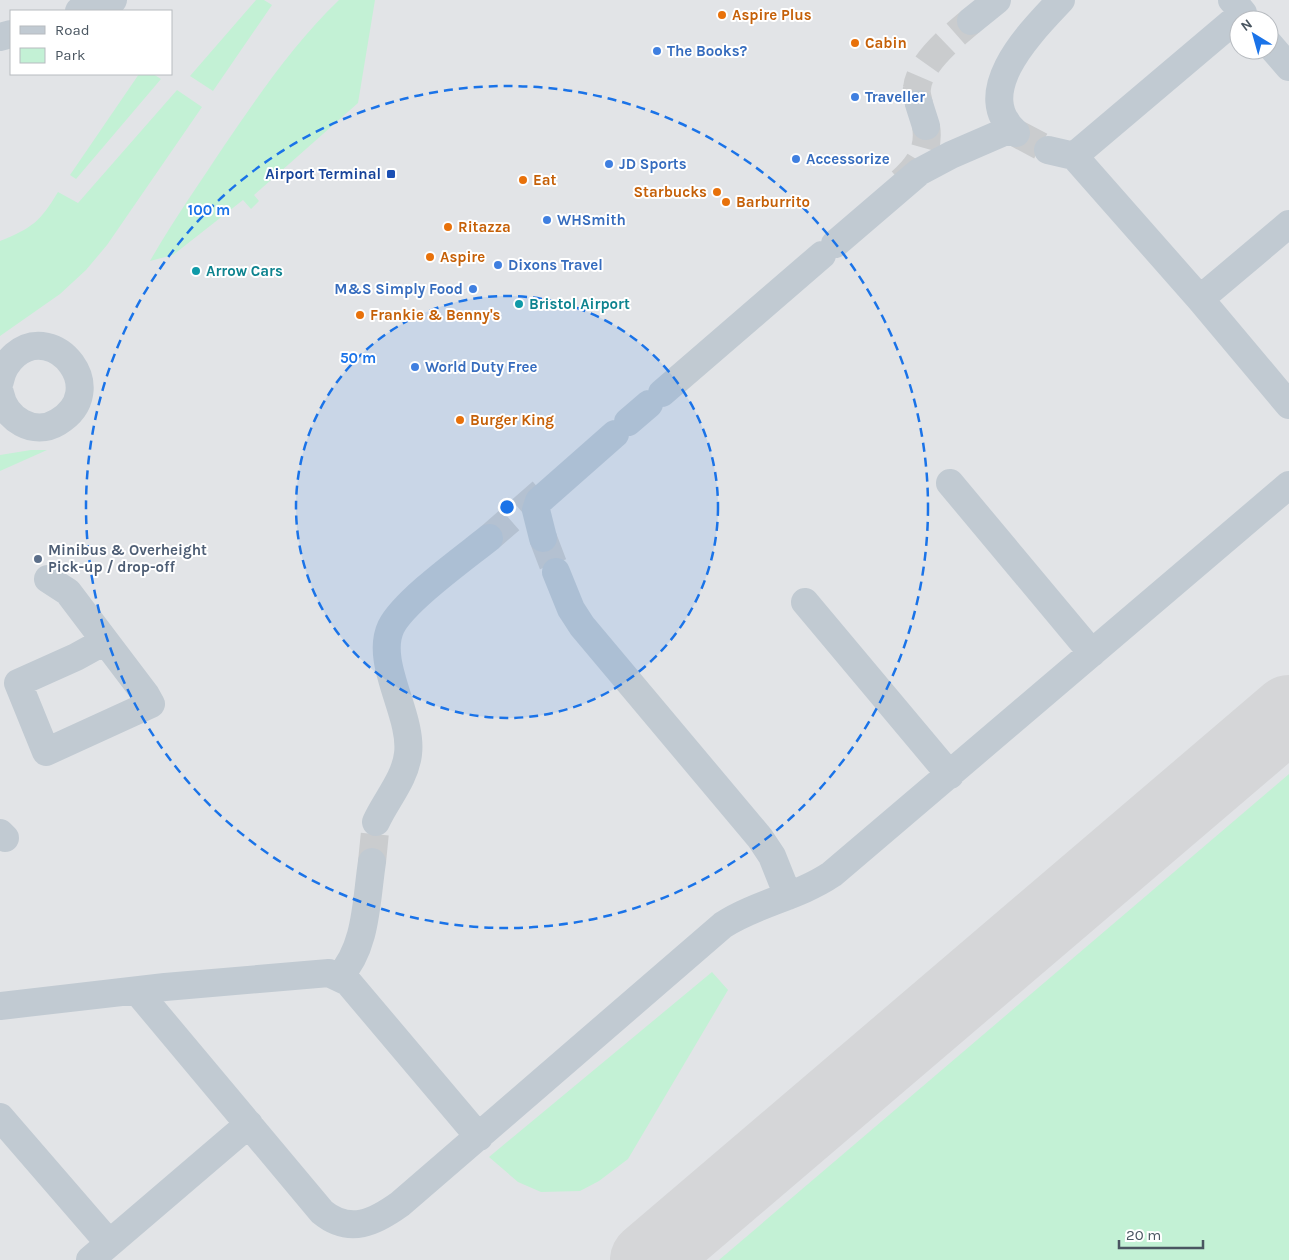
<svg xmlns="http://www.w3.org/2000/svg" width="1289" height="1260" font-family="Karla,sans-serif">
	<rect width="100%" height="100%" fill="#f5f3f3"/>
	<path fill="#e2e4e7" fill-rule="evenodd" d="M 0,0 L 1289,0 L 1289,1260 L 0,1260 ZM 11,11 L 171,11 L 171,74 L 11,74 ZM 1239,20 L 1269,20 L 1269,50 L 1239,50 Z"/>
	<path fill="#c3f1d5" d="M 256,0 L 264,0 L 272,5 L 213,91 L 190,76 Z
		M 339,0 L 375,0 L 358,103 L 254,195 L 259,201 L 251,209 L 243,200 L 173,255 L 150,261 C 173,221 199,184 224,146 C 259,95 294,43 339,0 Z
		M 139,74 L 153,74 L 161,79 L 76,179 L 70,175 Z
		M 177,90 L 202,107 L 107,245 L 86,270 L 60,294 L 0,336 L 0,241 C 32,228 40,222 58,192 L 78,203 Z
		M 31,450 L 47,450 L 0,471 L 0,455 Z
		M 1289,774 L 1289,1260 L 719,1260 Z
		M 712,972 L 728,990 L 628,1159 L 599,1181 L 580,1191 L 541,1192 L 518,1182 L 489,1157 Z"/>
	<g fill="none" stroke-linecap="round" stroke-linejoin="round">
		<path stroke="#d5d6d8" stroke-width="76" d="M 648,1260 L 1289,713"/>
		<path stroke="#caccce" stroke-width="28" stroke-dasharray="28 14" stroke-linecap="butt" d="M 919,104 C 918,99 916,93 917,88 C 919,64 953,36 971,21
			M 1016,133 L 1048,150
			M 901,182 C 918,167 930,151 926,126
			M 489,538 L 550,485
			M 543,538 L 556,572
			M 372,862 L 376,822"/>
		<path stroke="#c1cad2" stroke-width="28" d="M 79,11 L 113,0
			M 971,21 L 997,0
			M 0,37 L 11,34
			M 1269,44 L 1289,67
			M 919,104 L 926,126
			M 1016,133 C 969,92 1033,30 1061,0
			M 1048,150 L 1074,156 L 1200,299 L 1289,405
			M 1074,156 L 1243,13 L 1232,0
			M 835,244 L 919,172 L 951,155 L 1011,129
			M 1200,299 L 1289,224
			M 0,381 C 2,370 7,362 15,355 C 55,321 111,390 58,422 C 34,437 5,419 0,393
			M 662,393 L 822,255
			M 628,422 L 649,404
			M 950,483 L 1092,653
			M 543,538 L 536,510 L 539,501 L 615,434
			M 556,572 L 571,609 L 582,626 L 760,838 L 772,856 L 788,896
			M 48,579 L 68,592 L 146,695 L 151,704 L 46,752 L 18,683 L 76,657 L 105,641
			M 805,602 L 950,775
			M 376,822 C 386,800 405,779 408,754 C 413,715 374,663 391,627 C 404,601 464,558 489,538
			M 0,833 L 5,838
			M 339,977 C 367,947 366,901 372,862
			M 137,991 L 322,1212 C 350,1235 375,1222 400,1204 L 723,925 C 757,903 798,897 832,874 L 1289,485
			M 0,1006 L 165,987 L 329,973 L 348,982 L 479,1137
			M 0,1117 L 109,1243
			M 90,1260 L 249,1124"/>
	</g>
	<circle cx="507" cy="507" r="211" fill="#1a73e8" fill-opacity=".12"/>
	<g fill="none" stroke="#1a73e8" stroke-width="2.5" stroke-dasharray="9 6">
		<circle cx="507" cy="507" r="211"/>
		<circle cx="507" cy="507" r="421"/>
	</g>
	<g fill="#e8710a" stroke="#fff" stroke-width="2">
		<circle cx="722" cy="15" r="5"/>
		<circle cx="855" cy="43" r="5"/>
		<circle cx="523" cy="180" r="5"/>
		<circle cx="717" cy="192" r="5"/>
		<circle cx="726" cy="202" r="5"/>
		<circle cx="448" cy="227" r="5"/>
		<circle cx="430" cy="257" r="5"/>
		<circle cx="360" cy="315" r="5"/>
		<circle cx="460" cy="420" r="5"/>
	</g>
	<g fill="#3f7fe0" stroke="#fff" stroke-width="2">
		<circle cx="657" cy="51" r="5"/>
		<circle cx="855" cy="97" r="5"/>
		<circle cx="796" cy="159" r="5"/>
		<circle cx="609" cy="164" r="5"/>
		<circle cx="547" cy="220" r="5"/>
		<circle cx="498" cy="265" r="5"/>
		<circle cx="473" cy="289" r="5"/>
		<circle cx="415" cy="367" r="5"/>
	</g>
	<rect fill="#1a4fb4" stroke="#fff" stroke-width="2" x="386" y="169" width="10" height="10" rx="2.5"/>
	<g fill="#0f9aa8" stroke="#fff" stroke-width="2">
		<circle cx="196" cy="271" r="5"/>
		<circle cx="519" cy="304" r="5"/>
	</g>
	<circle fill="#5c6f8a" stroke="#fff" stroke-width="2" cx="38" cy="559" r="5"/>
	<g text-anchor="middle" stroke-width="4" stroke-linejoin="round" paint-order="stroke">
		<g font-size="15" font-weight="bold" fill="#c56008" stroke="#fff" text-anchor="start">
			<text x="732" y="20">Aspire Plus</text>
			<text x="865" y="48">Cabin</text>
			<text x="533" y="185">Eat</text>
			<text x="707" y="197" text-anchor="end">Starbucks</text>
			<text x="736" y="207">Barburrito</text>
			<text x="458" y="232">Ritazza</text>
			<text x="440" y="262">Aspire</text>
			<text x="370" y="320">Frankie &amp; Benny's</text>
			<text x="470" y="425">Burger King</text>
		</g>
		<g font-size="15" font-weight="bold" fill="#366cbe" stroke="#fff" text-anchor="start">
			<text x="667" y="56">The Books?</text>
			<text x="865" y="102">Traveller</text>
			<text x="806" y="164">Accessorize</text>
			<text x="619" y="169">JD Sports</text>
			<text x="557" y="225">WHSmith</text>
			<text x="508" y="270">Dixons Travel</text>
			<text x="463" y="294" text-anchor="end">M&amp;S Simply Food</text>
			<text x="425" y="372">World Duty Free</text>
		</g>
		<g font-size="15" font-weight="bold" fill="#164399" stroke="#fff" text-anchor="end">
			<text x="381" y="179">Airport Terminal</text>
		</g>
		<g font-size="15" font-weight="bold" fill="#0d838f" stroke="#fff" text-anchor="start">
			<text x="206" y="276">Arrow Cars</text>
			<text x="529" y="309">Bristol Airport</text>
		</g>
		<g font-size="15" font-weight="bold" fill="#4e5e75" stroke="#fff" text-anchor="start">
			<text x="48" y="555">Minibus &amp; Overheight<tspan x="48" dy="17">Pick-up / drop-off</tspan></text>
		</g>
	</g>
	<circle cx="507" cy="507" r="8" fill="#1a73e8" stroke="#fff" stroke-width="2.5"/>
	<g font-size="15" text-anchor="middle" font-weight="bold" fill="#1a73e8" stroke="#fff" stroke-width="4" stroke-linejoin="round" paint-order="stroke">
		<text x="209" y="215">100 m</text>
		<text x="358" y="363">50 m</text>
	</g>
	<rect x="10" y="10" width="162" height="65" fill="#ffffff" stroke="#b7bbc0"/>
	<rect x="20" y="26" width="25" height="8" fill="#c1cad2" stroke="#b7bbc0"/>
	<text x="55" y="35" font-size="15" fill="#4a5661">Road</text>
	<rect x="20" y="48" width="25" height="15" fill="#c3f1d5" stroke="#b7bbc0"/>
	<text x="55" y="60" font-size="15" fill="#4a5661">Park</text>
	<g transform="translate(1254 35) rotate(323)"><circle r="24" fill="#ffffff" stroke="#b7bbc0"/>
	<path d="M0-4L9 19L0 12L-9 19Z" fill="#1a73e8"/>
	<text y="-8" font-size="14" font-weight="bold" text-anchor="middle" fill="#4a5661">N</text>
	</g>
	<path d="M1119 1240v8h84v-8" fill="none" stroke="#4a5661" stroke-width="2.5"/>
	<text x="1126" y="1240" font-size="15" fill="#4a5661" stroke="#ffffff" stroke-width="4" paint-order="stroke">20 m</text>
</svg>
